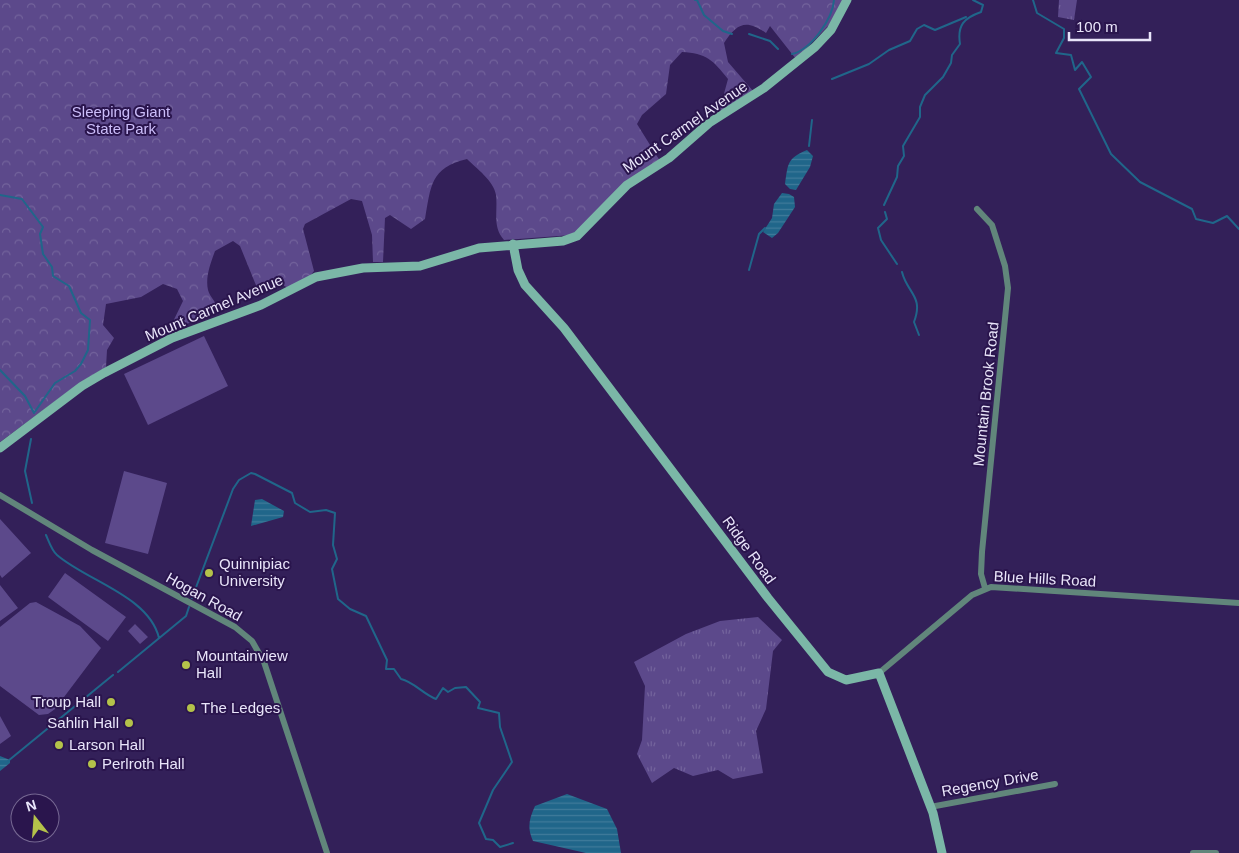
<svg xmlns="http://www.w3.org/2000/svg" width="1239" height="853" font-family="Helvetica,sans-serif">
	<defs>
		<pattern id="grass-tufts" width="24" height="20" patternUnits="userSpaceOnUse" patternTransform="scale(1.25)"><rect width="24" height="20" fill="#5c498b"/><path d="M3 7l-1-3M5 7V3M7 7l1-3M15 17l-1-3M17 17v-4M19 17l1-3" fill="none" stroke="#73639c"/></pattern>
		<pattern id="forest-crowns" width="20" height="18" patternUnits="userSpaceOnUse" patternTransform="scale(1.25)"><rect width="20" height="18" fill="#5c498b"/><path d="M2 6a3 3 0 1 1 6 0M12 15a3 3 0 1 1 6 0" fill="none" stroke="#73639c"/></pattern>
		<pattern id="water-rules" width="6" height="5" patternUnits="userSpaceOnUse" patternTransform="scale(1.25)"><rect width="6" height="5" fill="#20668a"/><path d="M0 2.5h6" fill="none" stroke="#407c9b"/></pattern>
	</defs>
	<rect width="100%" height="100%" fill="#332059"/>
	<path fill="url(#grass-tufts)" d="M 1059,0 L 1077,0 L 1074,20 L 1058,17 Z
		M 758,617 L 782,640 L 773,651 L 766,709 L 756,731 L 763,773 L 733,779 L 718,770 L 693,776 L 674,768 L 652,783 L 637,754 L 642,740 L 645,686 L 634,662 L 686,634 L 720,621 Z"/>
	<path fill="url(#forest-crowns)" d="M 0,0 L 844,0 L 830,24 L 796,59 L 770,26 L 766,33 C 746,19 737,23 724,43 L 728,62 L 753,91 L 719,112 L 728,79 C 713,60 706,53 682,52 L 670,65 L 666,94 L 642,115 L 637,124 L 660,161 L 572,235 L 504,240 C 492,226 498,212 496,195 C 494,181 476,168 467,159 C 430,168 431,186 425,219 L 411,229 L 390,215 L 385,218 L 383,262 L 373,262 L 372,235 L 362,201 L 351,199 L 305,224 L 303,229 L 314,271 L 310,276 L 288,288 L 283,285 L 260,295 L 240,246 L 233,241 L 215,251 C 211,262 205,277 208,290 C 210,298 217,301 217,311 L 168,332 L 183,301 L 177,289 L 163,284 L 141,297 L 106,304 L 103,325 L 114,338 L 107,350 L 106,367 L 81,382 L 0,442 Z"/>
	<path fill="#5c498b" d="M 204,336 L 228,386 L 148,425 L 124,374 Z
		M 124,471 L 167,483 L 148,554 L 105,543 Z
		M 0,519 L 31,553 L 2,578 L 0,575 Z
		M 65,573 L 126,617 L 108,641 L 48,597 Z
		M 0,585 L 18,608 L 0,621 Z
		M 36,602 L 80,626 L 101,648 L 55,709 L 48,714 L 39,715 L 0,686 L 0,627 L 30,603 Z
		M 135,624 L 148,637 L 140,644 L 128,631 Z
		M 0,716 L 11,736 L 0,744 Z"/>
	<path fill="url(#water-rules)" d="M 807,150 L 813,156 L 810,167 L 796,190 L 790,189 L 785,184 C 788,164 787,158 807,150 Z
		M 782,193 L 789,194 L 794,197 L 795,207 L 778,233 L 772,238 L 763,232 L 772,218 L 774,204 Z
		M 262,499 L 284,511 L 283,517 L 251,526 L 255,500 Z
		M 0,756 L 10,760 L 10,763 L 0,771 Z
		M 567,794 L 607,809 L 617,829 L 621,853 L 586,853 L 533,841 C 527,828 529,819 535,806 Z"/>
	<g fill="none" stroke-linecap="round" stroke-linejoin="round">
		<path stroke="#20668a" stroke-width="2" d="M 695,0 L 697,0 L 704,15 L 723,31 L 732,34
			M 1033,0 L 1037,13 L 1064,29 L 1064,38 L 1056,53 L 1071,55 L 1075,70 L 1082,62 L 1091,77 L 1079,89 L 1111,154 L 1140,182 L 1192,209 L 1196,219 L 1213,223 L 1227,216 L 1239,229
			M 749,34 L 770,41 L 778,49
			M 792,54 C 811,50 833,18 834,0
			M 832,79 L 869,64 L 889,50 L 910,41 L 917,29 L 924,25 L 935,30 L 966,17
			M 809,146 L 812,120
			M 0,195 L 22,199 L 43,227 L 40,234 L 43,254 L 52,267 L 53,276 L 69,286 L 81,313 L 90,320 L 88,350 L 81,364 L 75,371 L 55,383 L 34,413
			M 884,205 L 897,177 L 898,166 L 904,156 L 903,146 L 920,117 L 920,107 L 925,95 L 943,77 L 951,63 L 952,55 L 960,44 C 957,25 964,18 981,12 L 983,5 L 973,0
			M 885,212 L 887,219 L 878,228 L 881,240 L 897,264
			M 749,270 L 759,234 L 765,228
			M 902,272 C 907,293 924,296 914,322 L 919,335
			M 0,370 L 25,396 L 34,413
			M 31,439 L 25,471 L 32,503
			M 46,535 C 49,542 52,551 57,555 C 87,581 149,596 159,638
			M 192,598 L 233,489 L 239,480 L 251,473 L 255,474 L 292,493 L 295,503 L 310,512 L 326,510 L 335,513 L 333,545 L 337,559 L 332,569 L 338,599 L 350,609 L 366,616 L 387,660 L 386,669 L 394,669 L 401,679 C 414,682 423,694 436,699 L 443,688 L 448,692 L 455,688 L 466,687 L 480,702 L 478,708 L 499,713 L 500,727 L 512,762 L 493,790 L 479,823 L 486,839 L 493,840 L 500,847 L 513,843
			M 118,672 L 186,616 L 189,607
			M 8,761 L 113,675"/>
		<path stroke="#61867b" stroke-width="6" d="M 977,209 L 992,225 L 1005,266 L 1008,288 L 982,552 L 981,574 L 985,588
			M 0,495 L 92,550 L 235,627 L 252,641 L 264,662 L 327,853
			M 879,673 L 972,595 L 991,587 L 1239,603
			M 930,807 L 1055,784
			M 1193,853 L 1216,853"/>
		<path stroke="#7bb7a7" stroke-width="9" d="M 513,244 L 518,270 L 525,285 L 564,328 L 768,598 L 828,672 L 846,680 L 879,673 L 933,813 L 942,853
			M 0,448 L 82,386 L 104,373 L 172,338 L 261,305 L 316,277 L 363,268 L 420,266 L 479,248 L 563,241 L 577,236 L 627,185 L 669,158 L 709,123 L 764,88 L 815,47 L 831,30 L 847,0"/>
	</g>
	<g fill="#b4c24a" stroke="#2a154d" stroke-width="2">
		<circle cx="209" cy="573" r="5"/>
		<circle cx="186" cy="665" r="5"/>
		<circle cx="111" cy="702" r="5"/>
		<circle cx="191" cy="708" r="5"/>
		<circle cx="129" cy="723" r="5"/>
		<circle cx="59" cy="745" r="5"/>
		<circle cx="92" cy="764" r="5"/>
	</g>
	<g text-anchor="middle" stroke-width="4" stroke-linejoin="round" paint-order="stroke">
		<g font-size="15" fill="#ccbefa" stroke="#2a154d">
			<text x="121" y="117">Sleeping Giant<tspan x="121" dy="17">State Park</tspan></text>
		</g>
		<g font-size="15" fill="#e9e5fa" stroke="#2a154d">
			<text transform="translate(685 127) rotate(-35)" y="5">Mount Carmel Avenue</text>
			<text transform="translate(214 308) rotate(-23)" y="5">Mount Carmel Avenue</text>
			<text transform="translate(986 394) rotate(-84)" y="5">Mountain Brook Road</text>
			<text transform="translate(749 550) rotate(54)" y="5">Ridge Road</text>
			<text transform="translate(1045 579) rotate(3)" y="5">Blue Hills Road</text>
			<text transform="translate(204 597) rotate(29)" y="5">Hogan Road</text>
			<text transform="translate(990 783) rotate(-10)" y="5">Regency Drive</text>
		</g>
		<g font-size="15" fill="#e9e5fa" stroke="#2a154d" text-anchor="start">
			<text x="219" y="569">Quinnipiac<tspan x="219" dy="17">University</tspan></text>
			<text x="196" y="661">Mountainview<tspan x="196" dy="17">Hall</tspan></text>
			<text x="101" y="707" text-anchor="end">Troup Hall</text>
			<text x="201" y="713">The Ledges</text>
			<text x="119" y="728" text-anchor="end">Sahlin Hall</text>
			<text x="69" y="750">Larson Hall</text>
			<text x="102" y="769">Perlroth Hall</text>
		</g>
	</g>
	<g transform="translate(35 818) rotate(343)"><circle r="24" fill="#2a154d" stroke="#766892"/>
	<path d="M0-4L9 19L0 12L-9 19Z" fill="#b4c24a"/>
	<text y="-8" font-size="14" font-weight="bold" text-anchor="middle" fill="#e9e5fa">N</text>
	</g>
	<path d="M1069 32v8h81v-8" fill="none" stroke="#e9e5fa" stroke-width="2.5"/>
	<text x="1076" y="32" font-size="15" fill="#e9e5fa" stroke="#2a154d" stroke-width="4" paint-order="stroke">100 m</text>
</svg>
